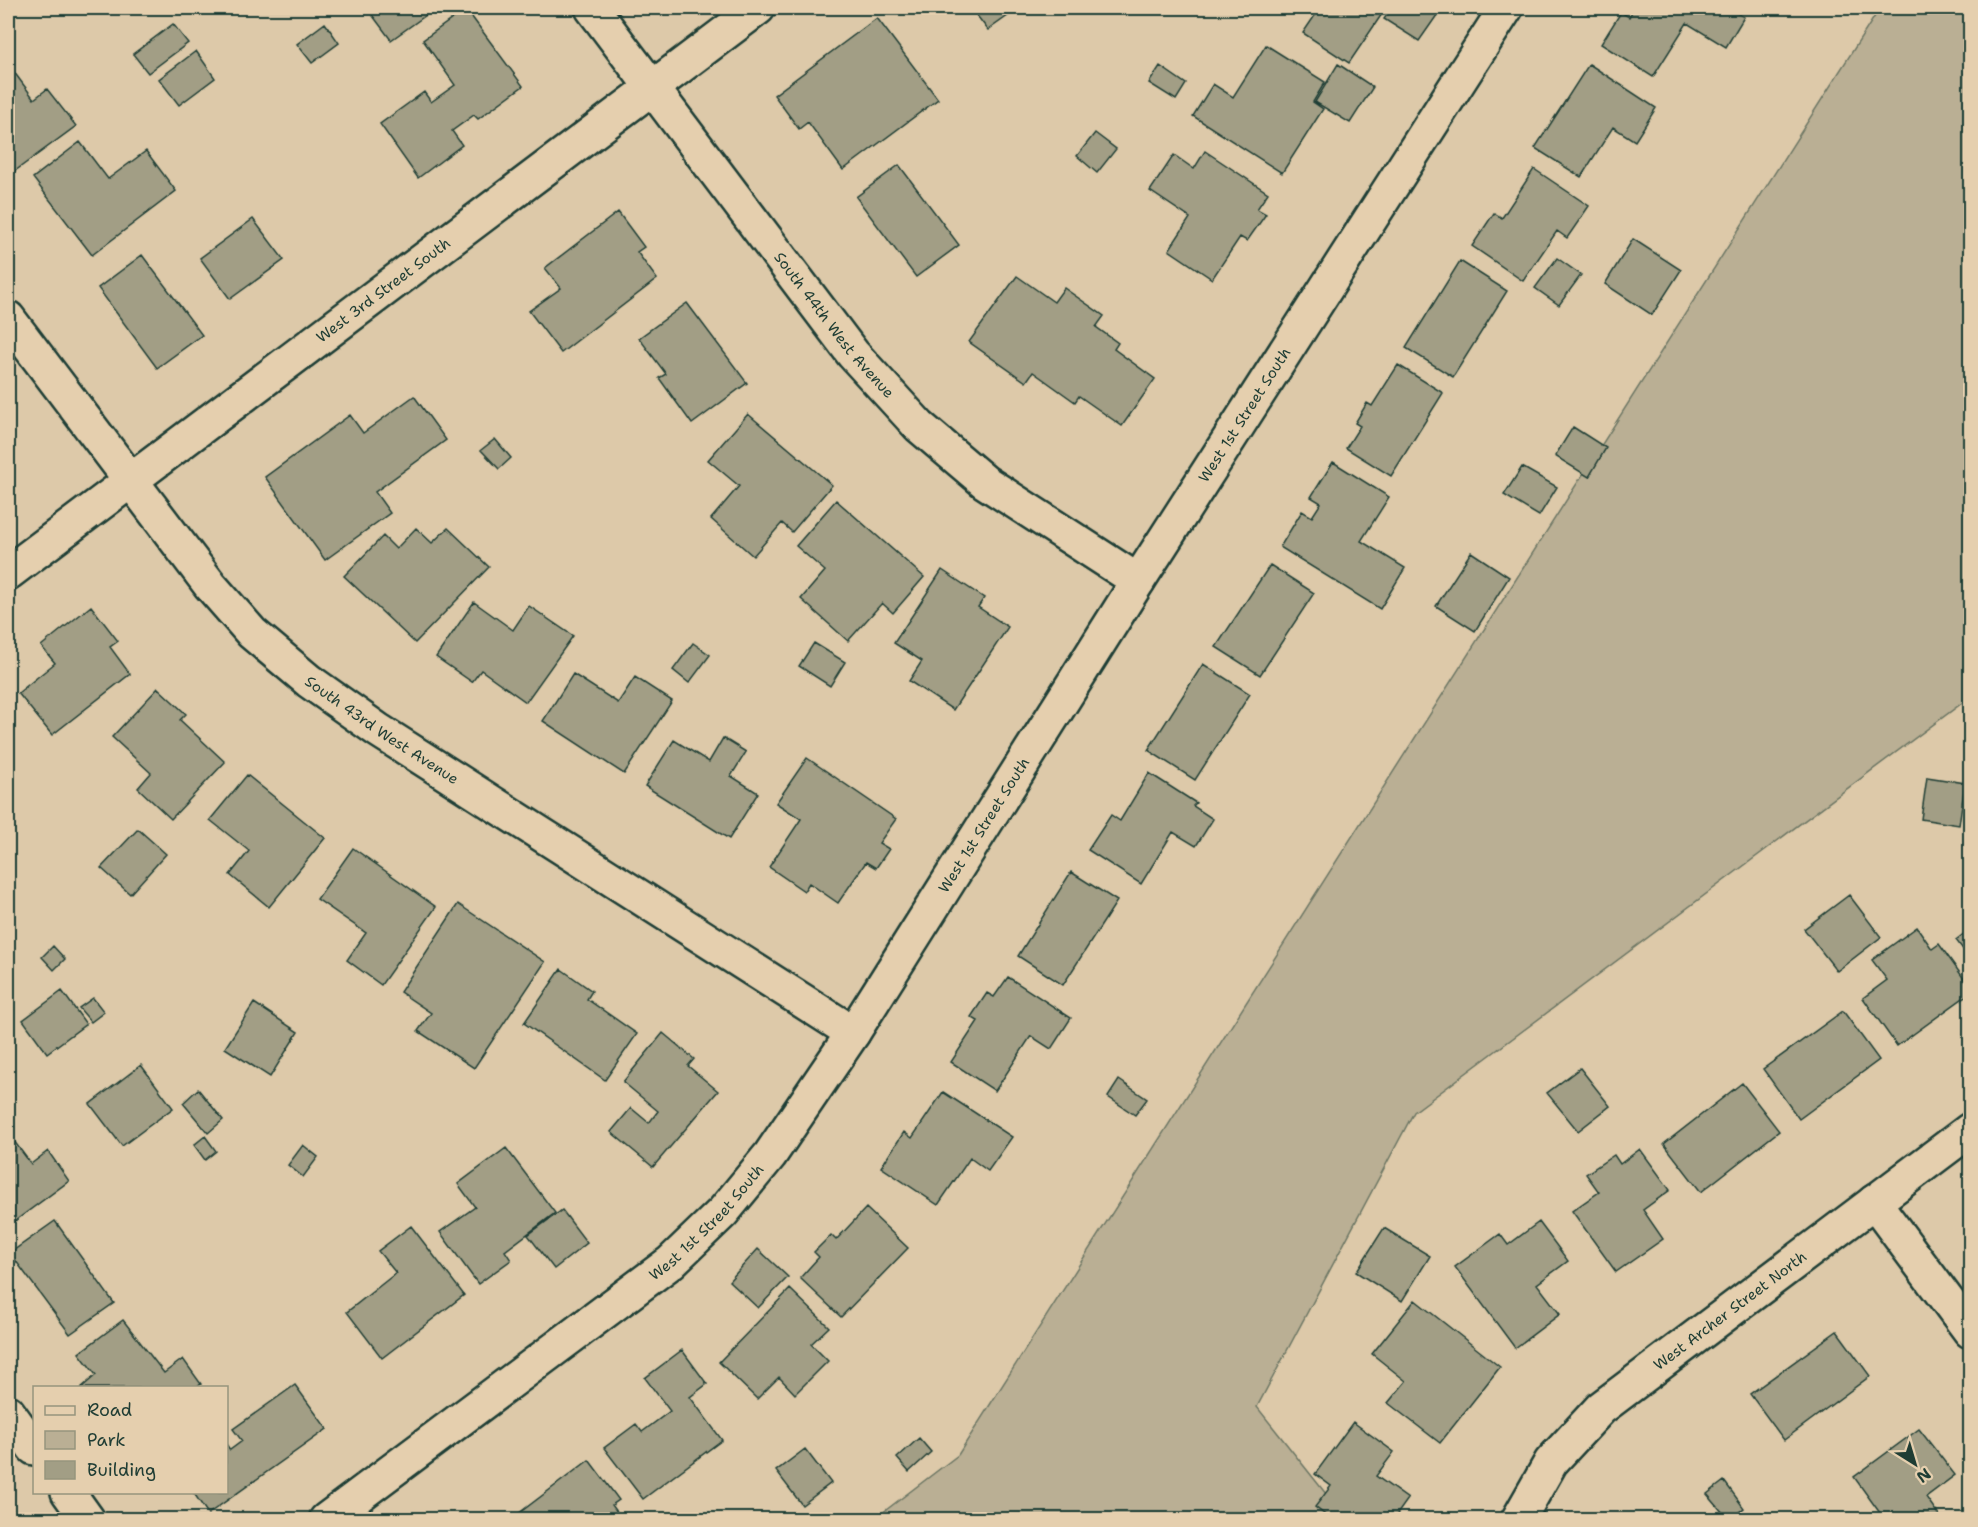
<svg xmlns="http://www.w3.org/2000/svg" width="1978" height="1527" font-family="'Shantell Sans',sans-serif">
	<rect width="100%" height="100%" fill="#ddc9a9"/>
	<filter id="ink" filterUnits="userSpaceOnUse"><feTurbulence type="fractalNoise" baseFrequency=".0167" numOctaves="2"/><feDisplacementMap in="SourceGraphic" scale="12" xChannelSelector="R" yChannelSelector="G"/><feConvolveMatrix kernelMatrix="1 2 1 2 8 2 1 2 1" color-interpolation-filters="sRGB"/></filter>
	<g filter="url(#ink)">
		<path fill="#baaf94" stroke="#6c7664" stroke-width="1.5" d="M 1880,8 L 1970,8 L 1970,697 L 1414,1112 L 1257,1407 L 1346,1519 L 873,1520 L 958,1455 Z"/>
		<path fill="#a29e85" stroke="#1f3d34" stroke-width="1.5" d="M 367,8 L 436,8 L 391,40 Z
			M 971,8 L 1019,8 L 988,30 Z
			M 1320,8 L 1386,8 L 1349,63 L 1303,33 Z
			M 1392,8 L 1442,8 L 1419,41 L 1384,19 Z
			M 1634,8 L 1728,8 L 1744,17 L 1726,47 L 1687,23 L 1653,77 L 1601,44 L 1621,12 L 1629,17 Z
			M 466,9 L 523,86 L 478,119 L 474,115 L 452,131 L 462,145 L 418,178 L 380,124 L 424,92 L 431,102 L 455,85 L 423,40 Z
			M 877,18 L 938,99 L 843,170 L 808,122 L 799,129 L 774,95 Z
			M 325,23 L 339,43 L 312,63 L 297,44 Z
			M 173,24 L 188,43 L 148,73 L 133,54 Z
			M 1266,45 L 1325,82 L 1313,102 L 1323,109 L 1282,173 L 1193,116 L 1213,84 L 1233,97 Z
			M 196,51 L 215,78 L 179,105 L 159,79 Z
			M 8,64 L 34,99 L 47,89 L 76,126 L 15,171 L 8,161 Z
			M 1338,64 L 1373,87 L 1350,123 L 1315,102 Z
			M 1589,64 L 1656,108 L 1635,141 L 1613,127 L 1581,177 L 1535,148 Z
			M 1160,66 L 1186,84 L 1176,100 L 1149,83 Z
			M 1095,133 L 1116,149 L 1097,173 L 1077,156 Z
			M 80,142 L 108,179 L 146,151 L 176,191 L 92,255 L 33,178 Z
			M 1205,151 L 1268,193 L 1257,209 L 1266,214 L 1247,241 L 1240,237 L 1212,279 L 1169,250 L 1190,218 L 1150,191 L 1174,155 L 1194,169 Z
			M 899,165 L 959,245 L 916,277 L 856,197 Z
			M 1534,169 L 1589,206 L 1567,238 L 1557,231 L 1523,281 L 1472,246 L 1494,213 L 1502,218 Z
			M 618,212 L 644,247 L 637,252 L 657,279 L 561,353 L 529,311 L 561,288 L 545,268 Z
			M 253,219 L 284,260 L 230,299 L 200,258 Z
			M 1633,239 L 1681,270 L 1652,315 L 1605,284 Z
			M 142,255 L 202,335 L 157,368 L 98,288 Z
			M 1557,258 L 1581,275 L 1559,305 L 1535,288 Z
			M 1460,261 L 1507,291 L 1453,377 L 1406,348 Z
			M 1017,276 L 1054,302 L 1064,288 L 1104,316 L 1096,327 L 1118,343 L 1114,349 L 1155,379 L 1122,426 L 1079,396 L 1075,402 L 1033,372 L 1026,382 L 969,342 Z
			M 687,303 L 747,383 L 692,424 L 659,378 L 666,374 L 639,338 Z
			M 1398,365 L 1443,393 L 1391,476 L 1346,448 L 1360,426 L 1355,423 L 1367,403 L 1372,406 Z
			M 414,396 L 446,440 L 375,492 L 390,513 L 325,560 L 265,477 L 350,415 L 363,433 Z
			M 748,414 L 832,485 L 792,532 L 782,523 L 753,556 L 711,519 L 739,486 L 708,460 Z
			M 1573,427 L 1606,448 L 1589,477 L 1555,456 Z
			M 495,439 L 511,458 L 499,469 L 481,450 Z
			M 1333,462 L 1389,497 L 1361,541 L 1405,568 L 1380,609 L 1280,547 L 1302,511 L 1312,517 L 1321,503 L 1311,497 Z
			M 1522,467 L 1557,487 L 1539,516 L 1504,495 Z
			M 836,500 L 924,577 L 893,613 L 882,603 L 848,641 L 801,599 L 825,571 L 796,546 Z
			M 416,528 L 432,543 L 448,528 L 489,567 L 415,643 L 344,576 L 383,536 L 396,549 Z
			M 1471,552 L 1509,577 L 1475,631 L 1436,606 Z
			M 1270,565 L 1314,593 L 1260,675 L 1216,647 Z
			M 942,570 L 984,598 L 978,607 L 1008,627 L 953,710 L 909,681 L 922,661 L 894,643 Z
			M 474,602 L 513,630 L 529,606 L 573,636 L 526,702 L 481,670 L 472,682 L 436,657 Z
			M 91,606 L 118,641 L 110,647 L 130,674 L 52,735 L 18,693 L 55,663 L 41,646 Z
			M 693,643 L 710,655 L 689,683 L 673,670 Z
			M 814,643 L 845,662 L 830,686 L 799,666 Z
			M 1203,664 L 1250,694 L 1195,780 L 1148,750 Z
			M 573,674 L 618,703 L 635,677 L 672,701 L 624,774 L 543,721 Z
			M 158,688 L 186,714 L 180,720 L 225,762 L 171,819 L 138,788 L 151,773 L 112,737 Z
			M 723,738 L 746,752 L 731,776 L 758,793 L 729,839 L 645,786 L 674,740 L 709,762 Z
			M 807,758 L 896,819 L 879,843 L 889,849 L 876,868 L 866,862 L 838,903 L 809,883 L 804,891 L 769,867 L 801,819 L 776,803 Z
			M 1149,773 L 1196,803 L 1193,806 L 1213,819 L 1196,846 L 1173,832 L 1141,884 L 1088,850 L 1111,815 L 1120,821 Z
			M 247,775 L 325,838 L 269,907 L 230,875 L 249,851 L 210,820 Z
			M 1927,777 L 1965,783 L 1959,825 L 1921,819 Z
			M 138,829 L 166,854 L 130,894 L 101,868 Z
			M 353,848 L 436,907 L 381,985 L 347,960 L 366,933 L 317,899 Z
			M 1071,872 L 1117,901 L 1063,985 L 1018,956 Z
			M 1849,895 L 1881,937 L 1837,971 L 1804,929 Z
			M 458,904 L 545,962 L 474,1068 L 418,1031 L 431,1013 L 400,992 Z
			M 1917,927 L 1932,949 L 1939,944 L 1970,987 L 1970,993 L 1897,1046 L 1863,998 L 1887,980 L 1872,960 Z
			M 1970,929 L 1970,959 L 1956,940 Z
			M 53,946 L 65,959 L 54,970 L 42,957 Z
			M 561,969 L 592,991 L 587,999 L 637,1034 L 605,1080 L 524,1023 Z
			M 1008,977 L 1071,1018 L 1051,1049 L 1031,1036 L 995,1091 L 951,1062 L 978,1021 L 971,1017 L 987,993 L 994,997 Z
			M 62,991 L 86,1024 L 47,1053 L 23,1020 Z
			M 93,998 L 104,1012 L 91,1022 L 79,1008 Z
			M 254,1003 L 298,1032 L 270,1077 L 225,1048 Z
			M 1843,1011 L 1879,1060 L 1799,1119 L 1763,1069 Z
			M 663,1033 L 694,1059 L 688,1066 L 718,1091 L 653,1167 L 611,1132 L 631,1108 L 649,1123 L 658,1111 L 623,1082 Z
			M 141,1065 L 173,1108 L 122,1146 L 90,1104 Z
			M 1580,1068 L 1610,1106 L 1578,1131 L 1547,1093 Z
			M 1119,1080 L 1147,1099 L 1135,1115 L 1108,1097 Z
			M 1742,1083 L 1779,1131 L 1701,1192 L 1664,1144 Z
			M 198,1089 L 223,1120 L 208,1133 L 183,1103 Z
			M 943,1092 L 1012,1137 L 988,1171 L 970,1158 L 938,1205 L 881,1167 L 904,1132 L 912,1138 Z
			M 8,1133 L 31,1164 L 48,1151 L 69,1181 L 8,1226 Z
			M 205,1136 L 216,1151 L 205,1160 L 194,1145 Z
			M 303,1145 L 318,1157 L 303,1177 L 288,1165 Z
			M 506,1148 L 555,1213 L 505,1251 L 511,1260 L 478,1284 L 440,1232 L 475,1207 L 458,1184 Z
			M 1640,1149 L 1670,1190 L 1643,1210 L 1663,1239 L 1616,1272 L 1572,1211 L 1599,1192 L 1586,1174 L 1614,1155 L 1620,1164 Z
			M 866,1208 L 908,1248 L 841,1317 L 800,1278 L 819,1257 L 814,1252 L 831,1235 L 836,1240 Z
			M 562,1210 L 587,1243 L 554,1269 L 528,1235 Z
			M 55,1221 L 114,1303 L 70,1334 L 10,1253 Z
			M 1539,1222 L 1568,1261 L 1537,1284 L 1560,1314 L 1515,1348 L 1455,1267 L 1500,1234 L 1508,1245 Z
			M 411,1226 L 464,1295 L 382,1358 L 347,1312 L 396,1273 L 378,1251 Z
			M 1384,1228 L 1430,1256 L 1402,1301 L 1356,1272 Z
			M 758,1249 L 788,1277 L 758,1308 L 729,1281 Z
			M 790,1289 L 829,1327 L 811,1344 L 828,1361 L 795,1394 L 779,1377 L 757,1399 L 719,1362 Z
			M 1415,1300 L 1500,1367 L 1440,1443 L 1388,1403 L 1406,1381 L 1372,1354 Z
			M 123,1320 L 164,1373 L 183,1359 L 201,1384 L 196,1388 L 81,1388 L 96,1375 L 79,1353 Z
			M 1837,1331 L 1870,1376 L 1784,1440 L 1750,1394 Z
			M 682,1350 L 707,1384 L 690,1397 L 722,1440 L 643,1499 L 604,1448 L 636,1424 L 642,1432 L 670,1411 L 645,1378 Z
			M 295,1385 L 327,1429 L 208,1514 L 193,1492 L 226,1492 L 226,1444 L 230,1450 L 242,1441 L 233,1429 Z
			M 1353,1422 L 1394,1452 L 1376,1476 L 1408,1499 L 1393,1520 L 1332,1520 L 1315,1507 L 1331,1486 L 1315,1474 Z
			M 1919,1429 L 1955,1475 L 1926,1497 L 1942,1520 L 1885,1520 L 1854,1477 Z
			M 919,1438 L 931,1452 L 909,1472 L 897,1458 Z
			M 805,1449 L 831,1483 L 802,1505 L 776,1471 Z
			M 589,1460 L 619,1500 L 612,1505 L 623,1520 L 510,1520 Z
			M 1724,1481 L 1744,1508 L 1729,1520 L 1707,1494 Z"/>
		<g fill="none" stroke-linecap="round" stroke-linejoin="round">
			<defs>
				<g id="minor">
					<path id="s1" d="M 592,8 L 853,354 L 919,426 L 985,482 L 1138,581"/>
					<path id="s2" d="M 8,318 L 210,585 L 252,633 L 309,681 L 378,730 L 853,1033"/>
					<path id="s3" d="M 8,573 L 758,8"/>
					<path d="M 1874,1202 L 1970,1331"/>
					<path d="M 8,1412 L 34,1448"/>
					<path d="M 68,1492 L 88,1520"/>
					<path id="s4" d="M 326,1520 L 671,1262 L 723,1212 L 770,1155 L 853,1033 L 1138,581 L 1506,8"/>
					<path id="s5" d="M 1518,1520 L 1551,1462 L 1601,1408 L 1970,1130"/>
				</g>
			</defs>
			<use href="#minor" stroke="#1f3d34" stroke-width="38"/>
			<use href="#minor" stroke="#e5cfae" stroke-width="33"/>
		</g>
	</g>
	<g text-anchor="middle" stroke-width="4.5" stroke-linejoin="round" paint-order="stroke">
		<g font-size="15" fill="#1f3d34" stroke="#e5cfae">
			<text dy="5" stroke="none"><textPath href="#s3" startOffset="470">West 3rd Street South</textPath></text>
			<text dy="5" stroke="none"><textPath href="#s1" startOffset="399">South 44th West Avenue</textPath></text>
			<text dy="5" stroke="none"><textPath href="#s4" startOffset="1456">West 1st Street South</textPath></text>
			<text dy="5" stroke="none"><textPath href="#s2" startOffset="561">South 43rd West Avenue</textPath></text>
			<text dy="5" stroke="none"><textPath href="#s4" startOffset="970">West 1st Street South</textPath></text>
			<text dy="5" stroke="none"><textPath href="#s4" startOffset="484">West 1st Street South</textPath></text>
			<text dy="5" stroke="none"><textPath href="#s5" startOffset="302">West Archer Street North</textPath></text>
		</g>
	</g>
	<rect width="1978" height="1527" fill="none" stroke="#e5cfae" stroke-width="30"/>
	<rect x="15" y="15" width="1948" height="1497" fill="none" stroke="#1f3d34" stroke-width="2" filter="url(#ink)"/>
	<rect x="33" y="1386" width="195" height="108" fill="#e5cfae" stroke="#96957d" stroke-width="1.5"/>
	<rect x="45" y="1406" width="30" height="9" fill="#e5cfae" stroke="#96957d" stroke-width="1.5"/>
	<text x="87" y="1416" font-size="18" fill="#1f3d34">Road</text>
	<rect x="45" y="1431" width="30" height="18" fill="#baaf94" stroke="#96957d" stroke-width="1.5"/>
	<text x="87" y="1446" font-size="18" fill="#1f3d34">Park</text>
	<rect x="45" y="1461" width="30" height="18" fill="#a29e85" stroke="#96957d" stroke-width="1.5"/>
	<text x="87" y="1476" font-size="18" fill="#1f3d34">Building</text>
	<g transform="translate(1915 1464) rotate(143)" stroke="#e5cfae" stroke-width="4.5" paint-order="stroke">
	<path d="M0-4.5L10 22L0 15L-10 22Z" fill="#1f3d34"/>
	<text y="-9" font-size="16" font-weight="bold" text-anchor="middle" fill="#1f3d34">N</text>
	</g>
</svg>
